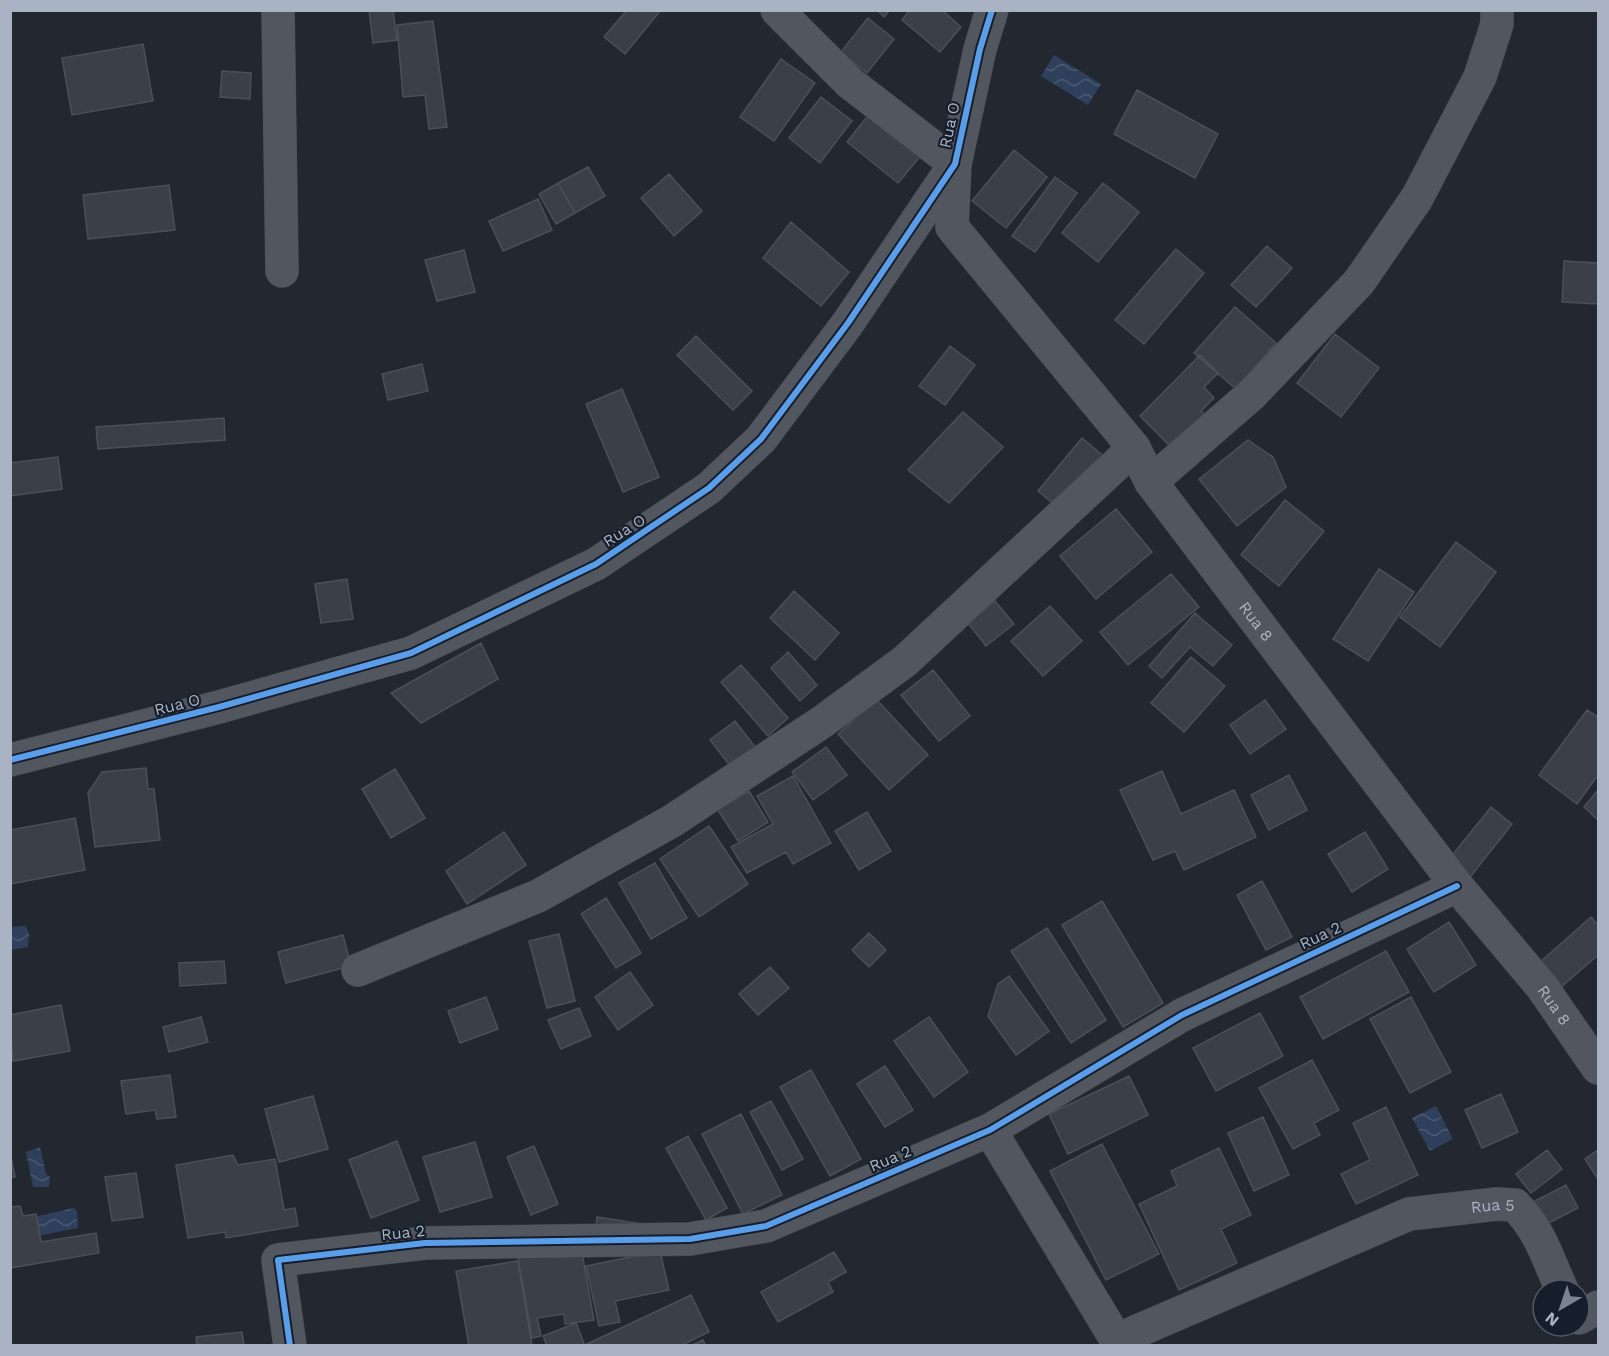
<svg xmlns="http://www.w3.org/2000/svg" width="1609" height="1356" font-family="'Work Sans',sans-serif">
	<defs>
		<pattern id="water-waves" width="16" height="10" patternUnits="userSpaceOnUse" patternTransform="scale(1.5)"><rect width="16" height="10" fill="#2e405b"/><path d="M0 5q4-4 8 0t8 0" fill="none" stroke="#4a5971"/></pattern>
	</defs>
	<rect width="100%" height="100%" fill="#232830"/>
	<path fill="url(#water-waves)" d="M 1054,55 L 1101,84 L 1088,105 L 1041,76 Z
		M 26,926 L 29,934 L 28,947 L 11,950 L 11,927 Z
		M 1436,1106 L 1453,1139 L 1430,1151 L 1412,1118 Z
		M 40,1147 L 46,1174 L 50,1177 L 49,1187 L 33,1187 L 26,1152 Z
		M 74,1208 L 77,1211 L 78,1228 L 37,1236 L 34,1217 Z"/>
	<path fill="#3b3f47" stroke="#4a5059" stroke-width="1.5" d="M 369,10 L 393,10 L 397,40 L 373,43 Z
		M 627,10 L 661,10 L 625,54 L 604,37 Z
		M 877,10 L 890,10 L 884,17 Z
		M 910,10 L 942,10 L 961,27 L 940,52 L 902,20 Z
		M 868,18 L 894,39 L 867,73 L 841,52 Z
		M 433,21 L 447,127 L 429,129 L 425,95 L 403,97 L 397,25 Z
		M 143,44 L 153,101 L 72,115 L 62,58 Z
		M 781,59 L 815,83 L 774,141 L 740,117 Z
		M 222,71 L 251,73 L 250,99 L 220,97 Z
		M 1137,90 L 1218,134 L 1195,178 L 1114,134 Z
		M 821,97 L 852,121 L 820,163 L 789,138 Z
		M 871,112 L 923,153 L 898,183 L 847,142 Z
		M 1014,150 L 1047,177 L 1006,228 L 972,201 Z
		M 588,167 L 605,196 L 575,213 L 558,183 Z
		M 669,174 L 702,211 L 674,236 L 641,198 Z
		M 1055,177 L 1077,193 L 1035,252 L 1012,236 Z
		M 558,183 L 575,213 L 556,224 L 539,194 Z
		M 1103,183 L 1139,212 L 1098,262 L 1062,233 Z
		M 169,185 L 175,230 L 88,239 L 83,195 Z
		M 538,199 L 552,230 L 503,251 L 489,221 Z
		M 791,222 L 849,272 L 821,306 L 763,258 Z
		M 1267,246 L 1292,268 L 1256,307 L 1231,285 Z
		M 1176,249 L 1204,273 L 1144,344 L 1115,320 Z
		M 464,250 L 475,292 L 437,301 L 425,260 Z
		M 1564,261 L 1598,263 L 1598,304 L 1562,302 Z
		M 1235,307 L 1276,343 L 1236,389 L 1194,353 Z
		M 1335,334 L 1379,368 L 1341,417 L 1297,383 Z
		M 696,336 L 752,391 L 733,410 L 677,355 Z
		M 950,346 L 975,365 L 945,405 L 919,386 Z
		M 1200,355 L 1218,373 L 1204,387 L 1214,398 L 1201,411 L 1210,419 L 1177,453 L 1140,416 Z
		M 422,364 L 428,391 L 388,400 L 382,374 Z
		M 622,389 L 659,477 L 623,492 L 586,404 Z
		M 963,412 L 1003,447 L 949,503 L 908,470 Z
		M 224,418 L 225,440 L 98,449 L 96,427 Z
		M 1082,438 L 1107,459 L 1063,512 L 1038,491 Z
		M 1248,440 L 1273,457 L 1286,487 L 1237,526 L 1199,479 Z
		M 58,457 L 62,489 L 10,496 L 10,463 Z
		M 1285,500 L 1324,531 L 1279,586 L 1241,555 Z
		M 1116,509 L 1152,552 L 1096,599 L 1060,556 Z
		M 1456,542 L 1496,572 L 1440,647 L 1400,617 Z
		M 1379,569 L 1414,592 L 1368,661 L 1333,639 Z
		M 1171,574 L 1199,607 L 1128,665 L 1100,632 Z
		M 347,579 L 353,619 L 321,623 L 315,584 Z
		M 794,591 L 839,633 L 815,660 L 770,618 Z
		M 995,601 L 1014,624 L 986,646 L 968,623 Z
		M 1050,606 L 1082,641 L 1043,676 L 1011,641 Z
		M 1195,613 L 1232,645 L 1213,666 L 1190,647 L 1162,678 L 1149,666 Z
		M 481,643 L 498,679 L 421,723 L 391,693 Z
		M 788,652 L 817,685 L 800,701 L 771,668 Z
		M 1191,657 L 1225,686 L 1184,732 L 1151,703 Z
		M 741,665 L 788,718 L 768,736 L 721,682 Z
		M 933,670 L 970,716 L 939,741 L 901,695 Z
		M 876,699 L 928,755 L 889,790 L 838,734 Z
		M 1265,700 L 1286,729 L 1250,754 L 1230,725 Z
		M 1587,710 L 1598,717 L 1598,775 L 1577,804 L 1539,775 Z
		M 735,721 L 756,748 L 731,767 L 710,740 Z
		M 826,747 L 847,775 L 813,800 L 792,772 Z
		M 146,768 L 148,789 L 154,789 L 160,840 L 95,847 L 88,793 L 102,772 Z
		M 395,769 L 425,818 L 391,838 L 362,789 Z
		M 1162,771 L 1181,814 L 1234,790 L 1256,837 L 1184,870 L 1175,851 L 1153,860 L 1120,790 Z
		M 1289,775 L 1307,810 L 1269,830 L 1251,795 Z
		M 793,776 L 831,843 L 793,864 L 786,852 L 747,873 L 731,847 L 773,824 L 757,796 Z
		M 1598,790 L 1598,820 L 1584,807 Z
		M 749,791 L 768,822 L 738,841 L 718,810 Z
		M 1491,807 L 1512,824 L 1467,881 L 1445,864 Z
		M 867,812 L 891,851 L 859,870 L 835,831 Z
		M 75,818 L 85,870 L 10,884 L 10,830 Z
		M 709,826 L 748,884 L 699,917 L 660,859 Z
		M 504,832 L 526,865 L 467,904 L 446,871 Z
		M 1365,832 L 1388,869 L 1352,892 L 1328,854 Z
		M 655,863 L 687,918 L 651,939 L 619,883 Z
		M 1262,881 L 1292,937 L 1266,950 L 1237,895 Z
		M 606,898 L 641,953 L 616,968 L 581,914 Z
		M 1102,901 L 1163,1003 L 1123,1027 L 1062,925 Z
		M 1591,917 L 1598,925 L 1598,955 L 1560,988 L 1539,963 Z
		M 1449,922 L 1476,965 L 1434,992 L 1407,949 Z
		M 1047,928 L 1106,1020 L 1071,1043 L 1011,951 Z
		M 869,933 L 886,950 L 869,967 L 852,950 Z
		M 559,934 L 575,1001 L 547,1008 L 529,941 Z
		M 343,935 L 351,966 L 286,983 L 278,952 Z
		M 1386,951 L 1409,992 L 1323,1039 L 1300,997 Z
		M 224,961 L 226,983 L 180,986 L 179,963 Z
		M 770,967 L 789,988 L 758,1015 L 739,994 Z
		M 630,972 L 653,1005 L 618,1030 L 595,997 Z
		M 1009,976 L 1049,1031 L 1016,1055 L 988,1016 L 998,984 Z
		M 486,997 L 498,1029 L 460,1043 L 448,1011 Z
		M 1411,997 L 1451,1072 L 1410,1093 L 1370,1019 Z
		M 61,1005 L 70,1051 L 13,1061 L 10,1015 Z
		M 579,1008 L 591,1036 L 561,1049 L 548,1020 Z
		M 1260,1013 L 1283,1056 L 1216,1091 L 1193,1048 Z
		M 201,1017 L 208,1042 L 169,1052 L 163,1027 Z
		M 929,1017 L 968,1072 L 934,1097 L 894,1041 Z
		M 1312,1060 L 1339,1110 L 1314,1123 L 1320,1135 L 1293,1149 L 1259,1088 Z
		M 885,1066 L 913,1110 L 885,1127 L 857,1084 Z
		M 811,1070 L 861,1159 L 830,1176 L 780,1087 Z
		M 170,1075 L 176,1117 L 157,1119 L 155,1110 L 126,1114 L 121,1081 Z
		M 1129,1076 L 1148,1115 L 1068,1154 L 1049,1114 Z
		M 1501,1094 L 1518,1132 L 1482,1148 L 1465,1110 Z
		M 313,1096 L 328,1149 L 279,1162 L 265,1109 Z
		M 771,1101 L 803,1159 L 782,1170 L 750,1112 Z
		M 1386,1107 L 1418,1175 L 1356,1204 L 1341,1174 L 1370,1160 L 1353,1123 Z
		M 741,1114 L 782,1195 L 743,1214 L 702,1134 Z
		M 1263,1117 L 1289,1175 L 1254,1191 L 1228,1133 Z
		M 688,1136 L 727,1208 L 706,1220 L 666,1148 Z
		M 397,1141 L 419,1200 L 371,1218 L 349,1160 Z
		M 475,1142 L 492,1197 L 440,1212 L 423,1157 Z
		M 1102,1144 L 1159,1254 L 1106,1280 L 1050,1171 Z
		M 534,1146 L 558,1204 L 531,1215 L 507,1157 Z
		M 1219,1148 L 1251,1215 L 1221,1229 L 1237,1263 L 1179,1290 L 1139,1204 L 1177,1186 L 1171,1171 Z
		M 1547,1150 L 1562,1169 L 1531,1193 L 1516,1174 Z
		M 1598,1150 L 1598,1179 L 1585,1159 Z
		M 10,1152 L 15,1177 L 10,1177 Z
		M 233,1155 L 238,1165 L 275,1159 L 284,1210 L 295,1208 L 298,1226 L 226,1238 L 225,1232 L 188,1238 L 176,1165 Z
		M 136,1173 L 143,1217 L 112,1221 L 105,1177 Z
		M 1566,1185 L 1578,1208 L 1545,1225 L 1533,1202 Z
		M 20,1206 L 23,1216 L 36,1214 L 41,1242 L 96,1233 L 99,1253 L 10,1268 L 10,1207 Z
		M 597,1217 L 637,1223 L 634,1237 L 595,1231 Z
		M 581,1247 L 594,1320 L 565,1324 L 564,1314 L 537,1318 L 541,1336 L 532,1338 L 518,1258 Z
		M 660,1251 L 669,1290 L 615,1301 L 620,1322 L 599,1326 L 586,1266 Z
		M 834,1252 L 846,1272 L 828,1282 L 833,1292 L 778,1322 L 761,1292 Z
		M 518,1261 L 532,1346 L 469,1346 L 456,1271 Z
		M 691,1295 L 709,1332 L 680,1346 L 585,1345 Z
		M 576,1323 L 585,1346 L 547,1346 L 543,1336 Z
		M 242,1332 L 244,1346 L 197,1346 L 196,1337 Z
		M 703,1340 L 706,1346 L 690,1346 Z"/>
	<g fill="none" stroke-linecap="round" stroke-linejoin="round">
		<defs>
			<g id="minor">
				<path d="M 278,10 L 282,271"/>
				<path d="M 777,10 L 850,83 L 955,164"/>
				<path id="s1" d="M 955,164 L 952,227 L 1134,448 L 1151,482 L 1457,886 L 1542,987 L 1598,1068"/>
				<path d="M 1151,482 L 1251,395 L 1359,282 L 1417,198 L 1480,77 L 1497,24 L 1497,10"/>
				<path d="M 10,760 L 219,707 L 411,653 L 596,564 L 709,488 L 761,439 L 848,323 L 955,164 L 980,49 L 992,10"/>
				<path d="M 358,970 L 538,896 L 672,821 L 822,722 L 905,661 L 1134,448"/>
				<path d="M 990,1130 L 1120,1346"/>
				<path d="M 1579,1318 L 1598,1307"/>
				<path id="s2" d="M 1119,1339 L 1409,1214 L 1497,1204 L 1515,1205 C 1541,1232 1547,1257 1562,1290"/>
				<path d="M 290,1346 L 278,1260 L 425,1243 L 690,1239 L 766,1226 L 990,1130 L 1182,1015 L 1457,886"/>
			</g>
		</defs>
		<use href="#minor" stroke="#40444b" stroke-width="34"/>
		<use href="#minor" stroke="#52575f" stroke-width="33"/>
		<defs>
			<path id="cycleway" d="M 10,760 L 219,707 L 411,653 L 596,564 L 709,488 L 761,439 L 848,323 L 955,164 L 980,49 L 992,10
				M 290,1346 L 278,1260 L 425,1243 L 690,1239 L 766,1226 L 990,1130 L 1182,1015 L 1457,886"/>
		</defs>
		<use href="#cycleway" stroke="#171e2b" stroke-width="10"/>
		<use href="#cycleway" stroke="#5a9eea" stroke-width="6"/>
	</g>
	<g text-anchor="middle" stroke-width="4.5" stroke-linejoin="round" paint-order="stroke">
		<g font-size="16" fill="#aab3c4" stroke="#171e2b">
			<text transform="translate(949 125) rotate(-78)" y="6">Rua O</text>
			<text transform="translate(624 530) rotate(-32)" y="6">Rua O</text>
			<text dy="6" stroke="none"><textPath href="#s1" startOffset="562">Rua 8</textPath></text>
			<text transform="translate(177 704) rotate(-14)" y="6">Rua O</text>
			<text transform="translate(1320 935) rotate(-25)" y="6">Rua 2</text>
			<text dy="6" stroke="none"><textPath href="#s1" startOffset="1048">Rua 8</textPath></text>
			<text transform="translate(890 1158) rotate(-23)" y="6">Rua 2</text>
			<text dy="6" stroke="none"><textPath href="#s2" startOffset="400">Rua 5</textPath></text>
			<text transform="translate(403 1232) rotate(-6)" y="6">Rua 2</text>
		</g>
	</g>
	<rect width="1609" height="1356" fill="none" stroke="#aab3c4" stroke-width="24"/>
	<g transform="translate(1561 1308) rotate(219)"><circle r="28" fill="#171e2b" stroke="#525a68" stroke-width="1.5"/>
	<path d="M0-4.5L10 22L0 15L-10 22Z" fill="#7b8290"/>
	<text y="-9" font-size="16" font-weight="bold" text-anchor="middle" fill="#aab3c4">N</text>
	</g>
</svg>
